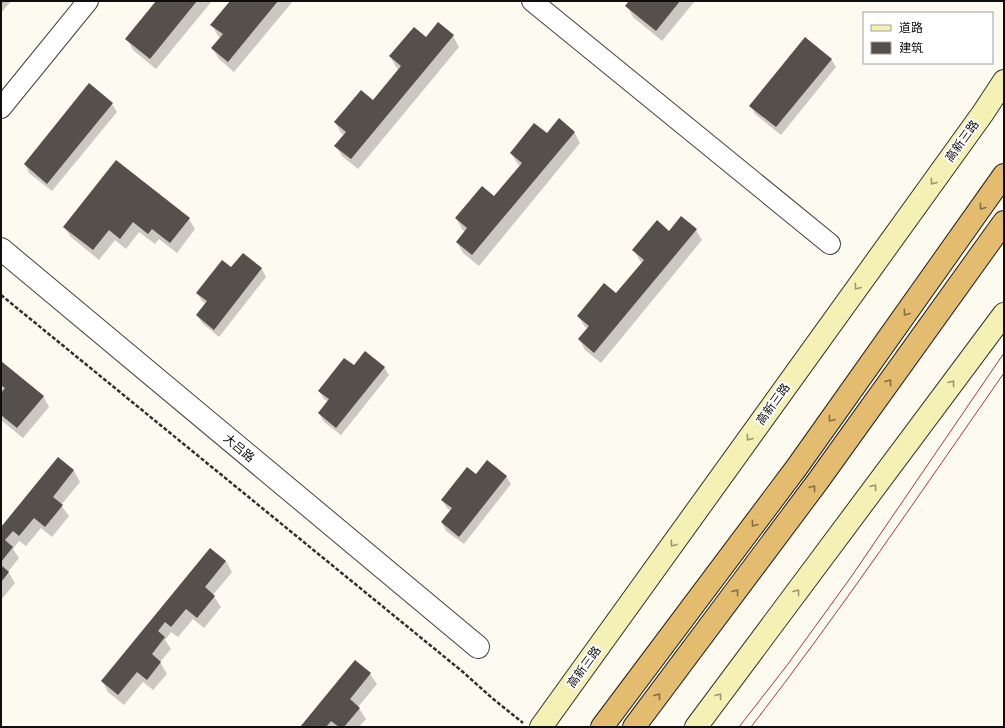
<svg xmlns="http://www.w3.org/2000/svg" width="1005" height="728" font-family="Literata,'Noto Sans SC',serif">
	<rect width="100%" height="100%" fill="#fdfbf0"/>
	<path fill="#0003" d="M 1,1 L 11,1 L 1,13 Z
		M 158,1 L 212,1 L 156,69 L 133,50 L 127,39 Z
		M 232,1 L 247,1 L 250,4 L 252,1 L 293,1 L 234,72 L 219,59 L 212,48 L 221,38 L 218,36 L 212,25 Z
		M 631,1 L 695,1 L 662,41 L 633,17 L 627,6 Z
		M 438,24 L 453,36 L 459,47 L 358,169 L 342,156 L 336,146 L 344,135 L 341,133 L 335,122 L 373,101 L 399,70 L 396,67 L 390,56 L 426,39 Z
		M 831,59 L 836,67 L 781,135 L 755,114 L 751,106 Z
		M 112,104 L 117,112 L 52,191 L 29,173 L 25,164 Z
		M 574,132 L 580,143 L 479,266 L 463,253 L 457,242 L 465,232 L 462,229 L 456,218 L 494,197 L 520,166 L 517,163 L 511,153 L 547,135 Z
		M 116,161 L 189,219 L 195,229 L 177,253 L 159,239 L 155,244 L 139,232 L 126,249 L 115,240 L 99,260 L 71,237 L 64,227 Z
		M 696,230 L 702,240 L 601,363 L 585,350 L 579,339 L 588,329 L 585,327 L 578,316 L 617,295 L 643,263 L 640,261 L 634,250 L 669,232 Z
		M 243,254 L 262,269 L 266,277 L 219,337 L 202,323 L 197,315 L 206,304 L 202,301 L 197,293 L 231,269 Z
		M 1,362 L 43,396 L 49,407 L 23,438 L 1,420 L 1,394 L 3,392 L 1,390 Z
		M 354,367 L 384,367 L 389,375 L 341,435 L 324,422 L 319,413 L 328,402 L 324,399 L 319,391 Z
		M 58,459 L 74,471 L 80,482 L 61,505 L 69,516 L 52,537 L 41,528 L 26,546 L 19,541 L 13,549 L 19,558 L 8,572 L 15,583 L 1,600 L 1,529 Z
		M 476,476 L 506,476 L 511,484 L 464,544 L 446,531 L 442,523 L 451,511 L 447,508 L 442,500 Z
		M 226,561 L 232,572 L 213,595 L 221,607 L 204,628 L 193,619 L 178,637 L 171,632 L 165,640 L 171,649 L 160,662 L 167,674 L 153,690 L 143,682 L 124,705 L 108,692 L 102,681 Z
		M 370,674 L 377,684 L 358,707 L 366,719 L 359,727 L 301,727 Z"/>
	<path fill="#55504c" d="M 156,1 L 197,1 L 150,59 L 125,39 Z
		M 230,1 L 248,1 L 250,2 L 251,1 L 278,1 L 228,62 L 211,48 L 223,34 L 210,25 Z
		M 629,1 L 680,1 L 656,31 L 625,6 Z
		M 438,22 L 454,35 L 351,159 L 334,146 L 346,132 L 334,122 L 361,90 L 373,100 L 401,66 L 389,56 L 414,27 L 426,37 Z
		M 805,37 L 832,59 L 776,127 L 749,106 Z
		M 89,83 L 113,103 L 47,184 L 24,164 Z
		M 559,118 L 575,132 L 472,255 L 456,242 L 467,228 L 455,218 L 482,186 L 494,196 L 522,163 L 510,153 L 534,123 L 547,133 Z
		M 116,160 L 190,218 L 170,243 L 152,229 L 148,234 L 133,222 L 120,239 L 109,230 L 93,250 L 63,227 Z
		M 681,216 L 697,229 L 594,353 L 578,339 L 589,326 L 577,316 L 604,283 L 616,293 L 644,260 L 632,250 L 657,220 L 669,231 Z
		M 243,253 L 262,268 L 214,330 L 196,315 L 207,301 L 196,293 L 222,260 L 231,267 Z
		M 365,351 L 385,367 L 336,428 L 318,413 L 329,399 L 318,391 L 344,358 L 354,365 Z
		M 1,361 L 44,396 L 17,428 L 1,415 L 1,393 L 5,388 L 1,385 Z
		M 58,457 L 74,470 L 53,497 L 63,505 L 45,527 L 34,518 L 19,536 L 13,531 L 5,540 L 13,547 L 1,562 L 1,527 Z
		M 487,460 L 507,476 L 459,537 L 441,522 L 452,508 L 441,500 L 467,467 L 476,474 Z
		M 210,548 L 226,561 L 205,587 L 215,596 L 197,618 L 186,609 L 171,627 L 165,622 L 158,631 L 165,637 L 152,654 L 161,662 L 147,680 L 137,672 L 118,695 L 101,681 Z
		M 1,565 L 9,572 L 1,582 Z
		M 355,660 L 371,673 L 350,699 L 360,708 L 344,727 L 339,727 L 331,721 L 326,727 L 300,727 Z"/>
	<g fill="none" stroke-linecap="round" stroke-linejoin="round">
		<defs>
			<path id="minor" d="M 532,1 L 830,244
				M 1,108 L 88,1"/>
			<path id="tertiary" d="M 1,249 L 478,647"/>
			<path id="secondary" d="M 541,727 L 983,113 L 1004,81
				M 696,727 L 1004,314"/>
			<path id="trunk" d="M 602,727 L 797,467 L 1004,175
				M 634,727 L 818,481 L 1004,222"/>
		</defs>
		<use href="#minor" stroke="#414141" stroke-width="22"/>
		<use href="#tertiary" stroke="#414141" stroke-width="24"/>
		<use href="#secondary" stroke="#303030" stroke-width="24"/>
		<use href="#trunk" stroke="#1f1f1f" stroke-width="24"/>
		<path stroke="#303030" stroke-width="2.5" stroke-dasharray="4 2" stroke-linecap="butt" d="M 1,295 L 463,672 L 492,698 L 523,723"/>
		<use href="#minor" stroke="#fff" stroke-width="20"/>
		<use href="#tertiary" stroke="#fff" stroke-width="22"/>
		<use href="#secondary" stroke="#f5f1b4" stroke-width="22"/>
		<use href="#trunk" stroke="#e4bc70" stroke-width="22"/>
		<path stroke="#ac3737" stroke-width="1" d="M 739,727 L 788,664 L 851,577 L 1004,353
			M 751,727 C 840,612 921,492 1004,373"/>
	</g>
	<defs><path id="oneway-chevron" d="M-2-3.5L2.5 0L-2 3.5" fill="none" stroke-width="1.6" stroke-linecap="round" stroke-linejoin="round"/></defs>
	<g stroke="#999672">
		<use href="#oneway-chevron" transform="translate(933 182) rotate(126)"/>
		<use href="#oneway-chevron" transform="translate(857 287) rotate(126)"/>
		<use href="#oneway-chevron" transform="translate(952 383) rotate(-53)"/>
		<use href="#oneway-chevron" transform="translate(749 438) rotate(126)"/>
		<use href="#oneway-chevron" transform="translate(874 487) rotate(-53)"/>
		<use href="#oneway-chevron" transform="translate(673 544) rotate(126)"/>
		<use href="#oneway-chevron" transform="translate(797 592) rotate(-53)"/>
		<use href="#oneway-chevron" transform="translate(719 696) rotate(-53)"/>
	</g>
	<g stroke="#846e44">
		<use href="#oneway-chevron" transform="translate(982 207) rotate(126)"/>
		<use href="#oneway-chevron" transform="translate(906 313) rotate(126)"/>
		<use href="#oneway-chevron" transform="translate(889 382) rotate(-54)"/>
		<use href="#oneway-chevron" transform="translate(831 419) rotate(126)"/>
		<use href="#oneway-chevron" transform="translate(813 488) rotate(-53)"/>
		<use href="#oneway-chevron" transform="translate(754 524) rotate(127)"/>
		<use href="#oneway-chevron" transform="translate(736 592) rotate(-53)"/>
		<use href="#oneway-chevron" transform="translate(658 696) rotate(-53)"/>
	</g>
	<g text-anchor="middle" stroke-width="4" stroke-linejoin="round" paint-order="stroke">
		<g font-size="12" fill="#0e0e0e" stroke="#fff">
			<text transform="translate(962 141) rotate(-54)" y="4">高新三路</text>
			<text transform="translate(773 404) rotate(-54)" y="4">高新三路</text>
			<text transform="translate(239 448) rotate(40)" y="4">大吕路</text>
			<text transform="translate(584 667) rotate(-54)" y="4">高新三路</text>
		</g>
	</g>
	<rect width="1005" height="728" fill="none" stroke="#0e0e0e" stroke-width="4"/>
	<rect x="863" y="12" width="130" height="52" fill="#ffffff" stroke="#9f9f9f"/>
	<rect x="871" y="25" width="20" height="6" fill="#f5f1b4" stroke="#9f9f9f"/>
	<text x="899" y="32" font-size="12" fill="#0e0e0e">道路</text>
	<rect x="871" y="42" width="20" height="12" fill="#55504c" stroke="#9f9f9f"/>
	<text x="899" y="52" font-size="12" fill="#0e0e0e">建筑</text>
</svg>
